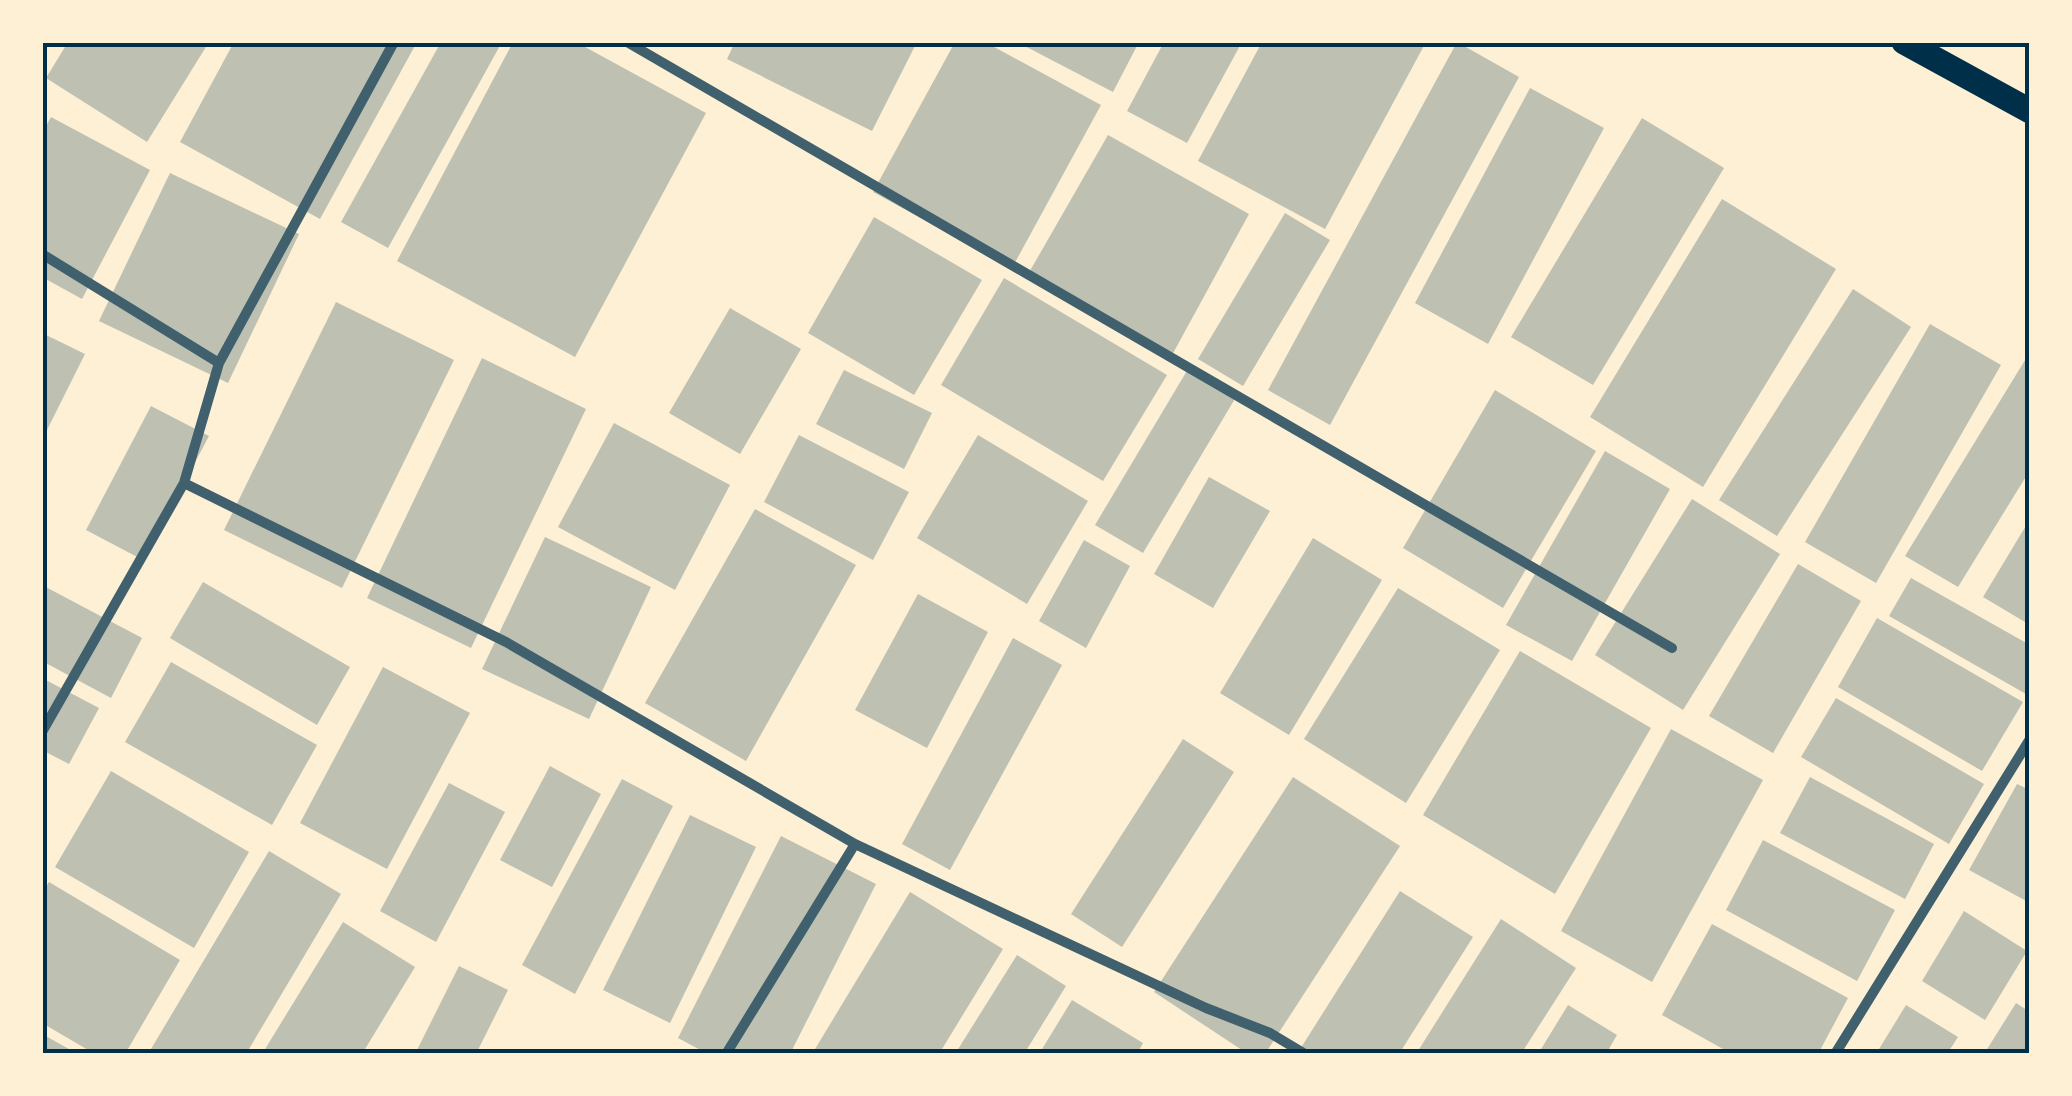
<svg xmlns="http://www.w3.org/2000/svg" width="2072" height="1096" font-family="'Source Serif 4',serif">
	<rect width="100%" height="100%" fill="#fdf0d5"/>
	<path fill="#bec0b2" d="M 68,42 L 209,42 L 147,142 L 46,78 Z
		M 234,42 L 417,42 L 320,219 L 180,142 Z
		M 441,42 L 502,42 L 388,248 L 341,222 Z
		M 513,42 L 576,42 L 706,113 L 575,357 L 397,261 Z
		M 735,42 L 917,42 L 872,131 L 727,59 Z
		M 955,42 L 985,42 L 1101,105 L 1012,268 L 873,192 Z
		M 1017,42 L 1139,42 L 1113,92 Z
		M 1164,42 L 1242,42 L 1187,143 L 1127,111 Z
		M 1262,42 L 1426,42 L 1325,229 L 1198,161 Z
		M 1457,42 L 1519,77 L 1330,425 L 1268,390 Z
		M 1530,88 L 1604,128 L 1488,344 L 1415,303 Z
		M 51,117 L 150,170 L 82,299 L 42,277 L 42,133 Z
		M 1642,118 L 1724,168 L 1593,385 L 1511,337 Z
		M 1108,135 L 1249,214 L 1171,357 L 1027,276 Z
		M 170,173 L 299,234 L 228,383 L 99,321 Z
		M 1722,199 L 1836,269 L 1703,487 L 1590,417 Z
		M 1285,213 L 1330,240 L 1243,386 L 1198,359 Z
		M 874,217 L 982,280 L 914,395 L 808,333 Z
		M 1004,278 L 1167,375 L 1103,481 L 941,385 Z
		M 1853,289 L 1911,327 L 1777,536 L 1719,500 Z
		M 336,302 L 454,360 L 342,588 L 224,530 Z
		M 730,308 L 801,349 L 740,454 L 669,413 Z
		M 1930,324 L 2001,365 L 1876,583 L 1805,542 Z
		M 42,333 L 85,354 L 42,440 Z
		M 2030,352 L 2030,470 L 1958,587 L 1905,556 Z
		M 482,358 L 586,409 L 471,648 L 367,598 Z
		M 1188,369 L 1236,397 L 1143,553 L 1095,525 Z
		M 844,370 L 932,413 L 904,469 L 816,424 Z
		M 1495,390 L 1596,451 L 1503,608 L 1403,548 Z
		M 151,406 L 209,436 L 143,560 L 86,530 Z
		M 614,423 L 730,485 L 675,590 L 558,527 Z
		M 799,435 L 909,492 L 873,560 L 764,502 Z
		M 978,435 L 1088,501 L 1027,604 L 917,538 Z
		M 1605,451 L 1670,489 L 1572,661 L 1506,625 Z
		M 1209,477 L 1270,511 L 1213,608 L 1154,574 Z
		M 1692,499 L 1780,554 L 1683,710 L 1595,655 Z
		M 755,509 L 856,565 L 746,761 L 645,703 Z
		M 2030,519 L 2030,625 L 1983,597 Z
		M 545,537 L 651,587 L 589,719 L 482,669 Z
		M 1313,538 L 1382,580 L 1289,735 L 1220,693 Z
		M 1084,540 L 1130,566 L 1086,648 L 1039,621 Z
		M 1798,564 L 1861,601 L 1773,753 L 1709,716 Z
		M 1911,578 L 2030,645 L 2030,688 L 2026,694 L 1889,616 Z
		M 203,582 L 350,667 L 317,725 L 170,638 Z
		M 42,585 L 142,638 L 111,698 L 42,661 Z
		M 1398,588 L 1500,650 L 1406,803 L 1304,739 Z
		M 918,594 L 988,632 L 927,748 L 855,710 Z
		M 1877,618 L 2023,702 L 1982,771 L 1838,687 Z
		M 1013,638 L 1062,665 L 950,870 L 902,844 Z
		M 1520,651 L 1651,728 L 1555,894 L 1423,815 Z
		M 171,662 L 317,745 L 272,825 L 125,742 Z
		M 383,667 L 470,713 L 387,869 L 300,823 Z
		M 42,678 L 99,708 L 69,764 L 42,750 Z
		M 1836,698 L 1984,784 L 1949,844 L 1801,757 Z
		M 1671,729 L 1763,780 L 1652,982 L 1561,931 Z
		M 1183,739 L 1234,772 L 1122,947 L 1071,914 Z
		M 550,766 L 601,794 L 552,887 L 500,860 Z
		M 111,771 L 249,852 L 194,948 L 55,867 Z
		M 1293,777 L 1400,846 L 1265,1054 L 1248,1054 L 1154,992 Z
		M 1810,777 L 1934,844 L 1905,899 L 1780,833 Z
		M 622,779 L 673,806 L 575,994 L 522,965 Z
		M 449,783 L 505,812 L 436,942 L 380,911 Z
		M 2017,784 L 2030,790 L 2030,903 L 1969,870 Z
		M 690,815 L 756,847 L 670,1023 L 603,990 Z
		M 781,836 L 876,884 L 790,1054 L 708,1054 L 678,1038 Z
		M 1763,840 L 1895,910 L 1857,981 L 1726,910 Z
		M 269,851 L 341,894 L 246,1054 L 148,1054 Z
		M 49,882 L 180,960 L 125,1054 L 95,1054 L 42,1023 L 42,893 Z
		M 1400,891 L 1473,937 L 1399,1054 L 1297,1054 Z
		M 910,892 L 1003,949 L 939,1054 L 812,1054 Z
		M 1964,911 L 2027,951 L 1985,1020 L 1922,981 Z
		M 1501,919 L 1576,968 L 1521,1054 L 1416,1054 Z
		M 343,922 L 415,967 L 362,1054 L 262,1054 Z
		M 1712,924 L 1848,998 L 1818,1054 L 1732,1054 L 1662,1015 Z
		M 1017,955 L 1066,986 L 1024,1054 L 955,1054 Z
		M 459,966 L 508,990 L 476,1054 L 415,1054 Z
		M 1072,1000 L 1143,1043 L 1137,1054 L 1039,1054 Z
		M 2016,1003 L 2030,1012 L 2030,1054 L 1984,1054 Z
		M 1568,1005 L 1617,1035 L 1606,1054 L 1538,1054 Z
		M 1906,1005 L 1958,1037 L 1947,1054 L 1876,1054 Z
		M 42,1034 L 78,1054 L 42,1054 Z"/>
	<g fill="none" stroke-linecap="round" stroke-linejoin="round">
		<path stroke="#3f606c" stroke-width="10" d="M 627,42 L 1672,648
			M 42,254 L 219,363 L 184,483
			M 219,363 L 394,42
			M 42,732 L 184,483 L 506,642 L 855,844 L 1206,1008 L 1270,1033 L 1305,1054
			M 726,1054 L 855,844
			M 1835,1054 L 2030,739"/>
		<path stroke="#003049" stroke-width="25" d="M 1904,42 L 2030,111"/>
	</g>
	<rect width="2072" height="1096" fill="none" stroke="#fdf0d5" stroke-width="90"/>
	<rect x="45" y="45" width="1982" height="1006" fill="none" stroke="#003049" stroke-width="4"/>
</svg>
